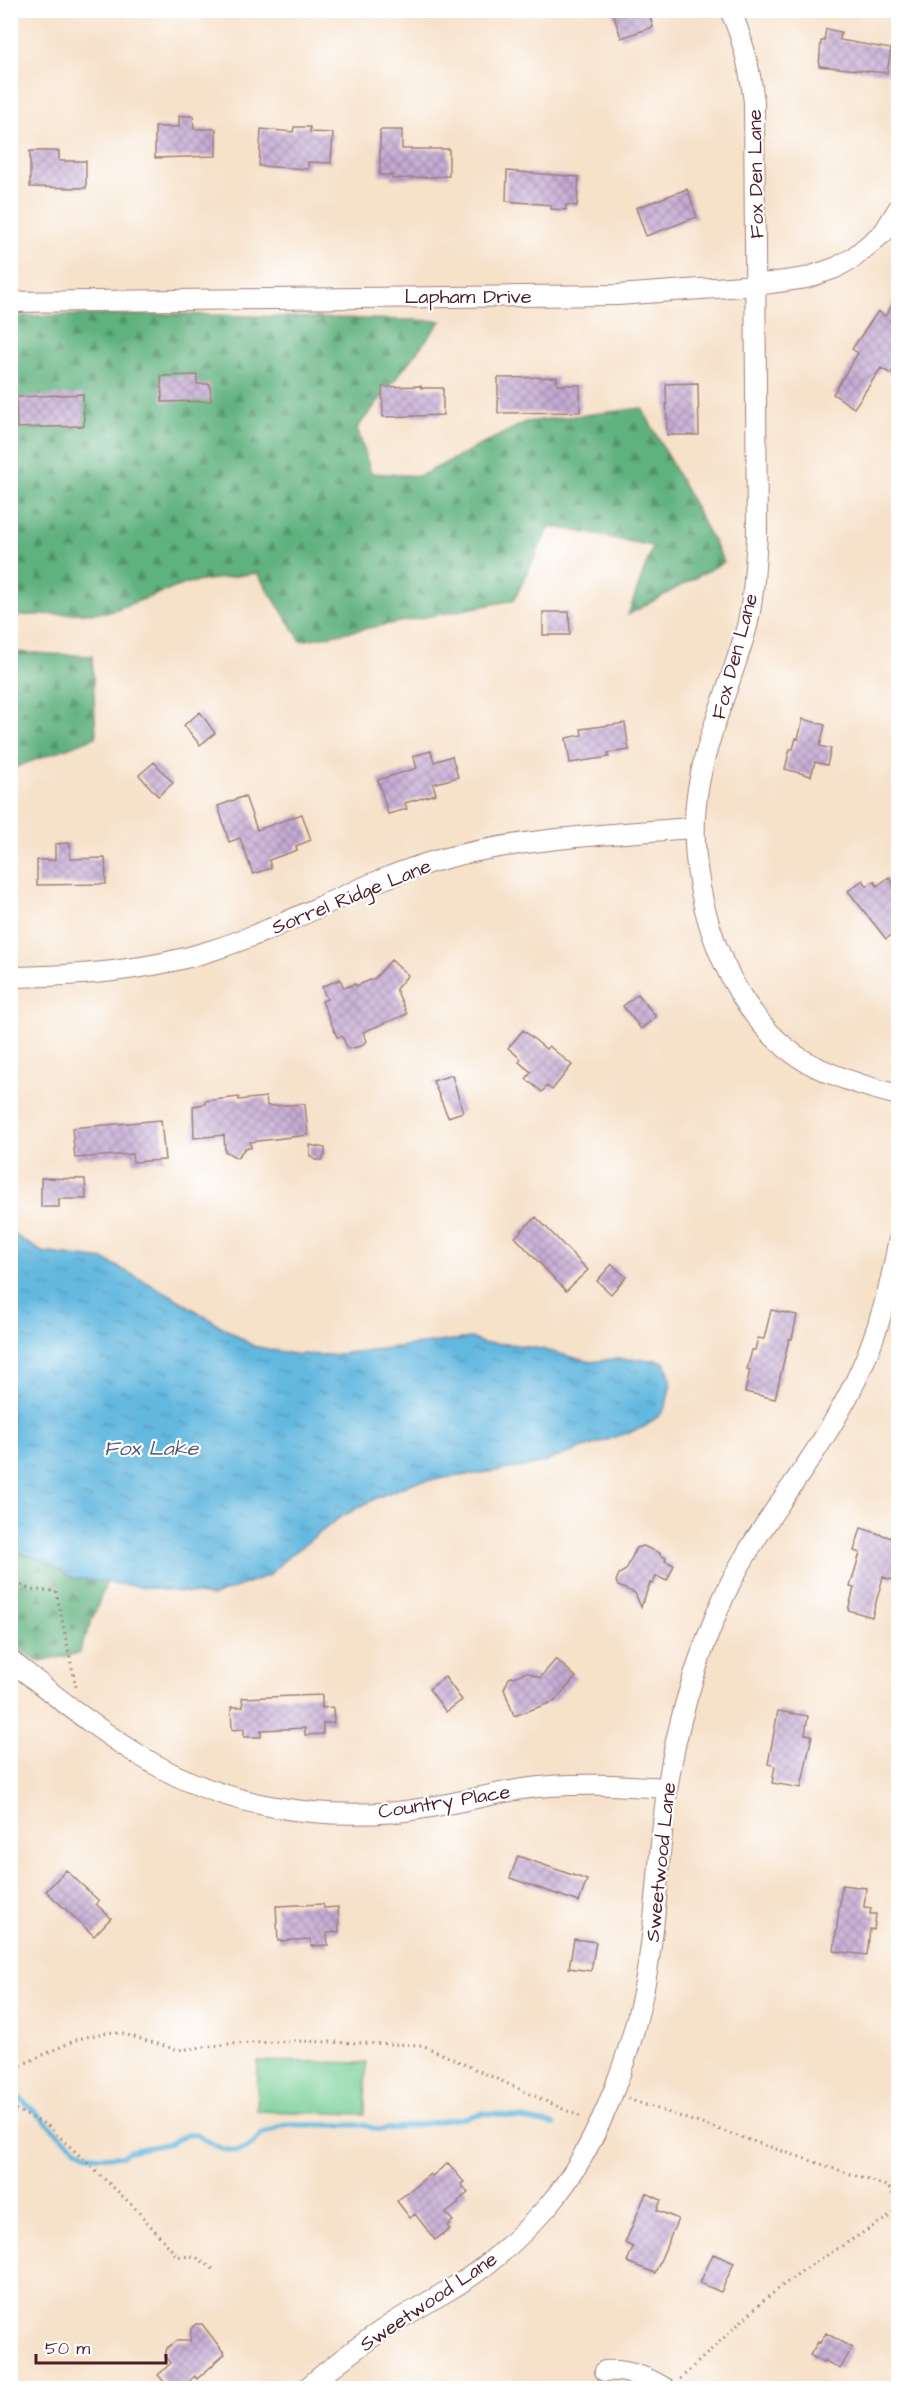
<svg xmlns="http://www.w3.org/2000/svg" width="909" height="2399" font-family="'Architects Daughter',sans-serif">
	<defs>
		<pattern id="forest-firs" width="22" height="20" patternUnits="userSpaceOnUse" patternTransform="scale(1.5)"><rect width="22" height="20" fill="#5fb17e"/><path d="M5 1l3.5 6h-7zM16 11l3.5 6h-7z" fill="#508f67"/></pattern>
		<pattern id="water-ripples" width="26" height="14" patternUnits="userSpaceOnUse" patternTransform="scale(1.5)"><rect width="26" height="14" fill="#63b8df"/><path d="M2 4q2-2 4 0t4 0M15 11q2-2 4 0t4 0" fill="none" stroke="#5495b5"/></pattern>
		<pattern id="building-cross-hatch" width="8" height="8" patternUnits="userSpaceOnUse" patternTransform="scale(1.5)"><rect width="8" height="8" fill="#c4aad3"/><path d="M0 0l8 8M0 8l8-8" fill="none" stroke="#a18aab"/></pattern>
	</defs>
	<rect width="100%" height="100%" fill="#fff"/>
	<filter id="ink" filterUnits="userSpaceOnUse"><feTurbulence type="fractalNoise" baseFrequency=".0167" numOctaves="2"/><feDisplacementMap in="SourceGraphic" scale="12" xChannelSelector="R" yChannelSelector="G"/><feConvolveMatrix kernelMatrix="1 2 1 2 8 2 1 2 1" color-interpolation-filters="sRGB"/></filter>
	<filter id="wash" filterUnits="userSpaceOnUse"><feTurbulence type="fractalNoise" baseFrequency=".008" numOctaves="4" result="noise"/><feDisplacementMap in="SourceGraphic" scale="24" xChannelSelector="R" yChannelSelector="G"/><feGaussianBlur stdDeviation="1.35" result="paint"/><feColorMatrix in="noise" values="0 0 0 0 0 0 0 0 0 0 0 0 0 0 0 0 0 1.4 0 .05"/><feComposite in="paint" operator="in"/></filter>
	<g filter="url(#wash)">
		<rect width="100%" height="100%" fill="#f6e1c9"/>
		<path fill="url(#forest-firs)" stroke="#546854" stroke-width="1.5" d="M 176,314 L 441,321 L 357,428 L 371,473 L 420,476 L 526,422 L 642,408 L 724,562 L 628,615 L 653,546 L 550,526 L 514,600 L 301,641 L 257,573 L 188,583 L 108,612 L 11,616 L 10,316 Z
			M 11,652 L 92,656 L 96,737 L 11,769 Z
			M 10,1549 L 47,1562 L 73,1578 L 107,1581 L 79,1653 L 40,1662 L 11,1644 Z"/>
		<path fill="#74ce95" stroke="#5f7660" stroke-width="1.5" d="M 258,2061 L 366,2063 L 365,2114 L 257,2111 Z"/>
		<path fill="url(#water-ripples)" stroke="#566c85" stroke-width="1.5" d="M 10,1230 L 16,1236 L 42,1252 L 105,1260 L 172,1296 L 253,1346 L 293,1354 L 331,1355 L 471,1338 L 482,1343 L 510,1344 L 541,1349 L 591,1362 L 613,1359 L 659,1360 L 666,1364 L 671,1382 L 666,1406 L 660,1415 L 644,1427 L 532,1466 L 415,1482 L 376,1498 L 339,1518 L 282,1562 L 269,1575 L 213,1596 L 73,1578 L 47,1562 L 11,1549 Z"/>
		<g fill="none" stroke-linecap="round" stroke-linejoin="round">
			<path stroke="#63b8df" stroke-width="5" d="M 10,2090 C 32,2105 70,2152 94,2156 C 103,2158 113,2155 122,2156 L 130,2151 L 171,2143 L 187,2134 L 195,2134 L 222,2149 L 236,2151 L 248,2148 L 261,2135 L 282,2125 L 363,2125 L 380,2130 L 464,2118 L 483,2113 L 497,2114 L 554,2125"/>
		</g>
		<g id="blocks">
			<path fill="url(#building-cross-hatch)" d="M 612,10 L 648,10 L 653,27 L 621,38 Z
				M 826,29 L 841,32 L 840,40 L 891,49 L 887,73 L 819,66 L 821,41 L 824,41 Z
				M 179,116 L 193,116 L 194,129 L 216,129 L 216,156 L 155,158 L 155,127 L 179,127 Z
				M 294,127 L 310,127 L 310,132 L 333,133 L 331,163 L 308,162 L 308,169 L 259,166 L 261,129 L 293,132 Z
				M 380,130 L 402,130 L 402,149 L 449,149 L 449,176 L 392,179 L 392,175 L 380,175 Z
				M 30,151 L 59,151 L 59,161 L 86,161 L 86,188 L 30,187 Z
				M 507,171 L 579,177 L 577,206 L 566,205 L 566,210 L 551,209 L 551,205 L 506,201 Z
				M 687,189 L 697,217 L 646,236 L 636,208 Z
				M 898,297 L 898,363 L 891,374 L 881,368 L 854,408 L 833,394 L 858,353 L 852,349 L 878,311 L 885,316 Z
				M 197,375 L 197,384 L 210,384 L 211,401 L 162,402 L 161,376 Z
				M 557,377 L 557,385 L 580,385 L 580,412 L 498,413 L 498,378 Z
				M 698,383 L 699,435 L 667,435 L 666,384 Z
				M 421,386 L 421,388 L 443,388 L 443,415 L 383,417 L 382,387 Z
				M 83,394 L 84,426 L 17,428 L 16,397 Z
				M 543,612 L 569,612 L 570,635 L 543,635 Z
				M 200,712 L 215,733 L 200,745 L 184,725 Z
				M 803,719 L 825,725 L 820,746 L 831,749 L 827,765 L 815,762 L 811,776 L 785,769 L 790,749 L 793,749 L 796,738 L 798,739 Z
				M 625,723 L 629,750 L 608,753 L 609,757 L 570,763 L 566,738 L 582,735 L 581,729 Z
				M 431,751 L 434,762 L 452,756 L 458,777 L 433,784 L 436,794 L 405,803 L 407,809 L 388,814 L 378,780 L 417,768 L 413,756 Z
				M 154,762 L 173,783 L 158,796 L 139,775 Z
				M 245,796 L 257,830 L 302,814 L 311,840 L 296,846 L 297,850 L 269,860 L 271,868 L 253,874 L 240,838 L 229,842 L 218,806 Z
				M 70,843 L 70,859 L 105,858 L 106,884 L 37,885 L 37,860 L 55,860 L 55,844 Z
				M 889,877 L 898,891 L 898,930 L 886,939 L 848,891 L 863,880 L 867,886 L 874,881 L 877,886 Z
				M 391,960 L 408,975 L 396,989 L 407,1014 L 363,1032 L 367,1041 L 361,1046 L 348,1049 L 342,1036 L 337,1037 L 322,1001 L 327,999 L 322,987 L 340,979 L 344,988 L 355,984 L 356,986 L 375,978 Z
				M 638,994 L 656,1017 L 641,1029 L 623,1006 Z
				M 523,1030 L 546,1049 L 549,1046 L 572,1065 L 552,1090 L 547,1086 L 542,1092 L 526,1079 L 531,1072 L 519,1062 L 521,1059 L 508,1048 Z
				M 452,1075 L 463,1112 L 448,1117 L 433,1081 Z
				M 239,1097 L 239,1100 L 266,1097 L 267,1106 L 305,1104 L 308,1135 L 250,1142 L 251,1148 L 245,1148 L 237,1158 L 225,1151 L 224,1135 L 194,1138 L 193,1106 L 205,1104 L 205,1101 Z
				M 161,1120 L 165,1160 L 133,1162 L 132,1154 L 75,1158 L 72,1128 Z
				M 310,1145 L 325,1148 L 325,1155 L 322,1160 L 315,1160 L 310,1156 Z
				M 41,1178 L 85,1179 L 86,1199 L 59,1199 L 59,1207 L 41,1207 Z
				M 536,1217 L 588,1270 L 566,1291 L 515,1237 Z
				M 612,1264 L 626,1277 L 611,1294 L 597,1281 Z
				M 771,1310 L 797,1315 L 792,1339 L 789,1339 L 775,1399 L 745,1392 L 750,1370 L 747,1369 L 752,1350 L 755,1350 L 758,1338 L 764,1339 Z
				M 861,1528 L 898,1540 L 895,1560 L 898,1561 L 892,1580 L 883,1577 L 872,1617 L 848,1610 L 854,1588 L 850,1587 L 860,1553 L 854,1551 Z
				M 643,1546 L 660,1553 L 660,1555 L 666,1558 L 665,1561 L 674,1565 L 667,1581 L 656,1576 L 653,1584 L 650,1583 L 641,1607 L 635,1593 L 618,1586 L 616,1581 L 619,1574 L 626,1570 L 636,1548 Z
				M 556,1659 L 576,1677 L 555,1701 L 514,1716 L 504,1689 L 509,1678 L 527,1672 L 540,1678 Z
				M 445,1677 L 462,1700 L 446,1712 L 429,1689 Z
				M 322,1695 L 322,1708 L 333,1707 L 334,1723 L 323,1723 L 323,1734 L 305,1735 L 305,1728 L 261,1730 L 261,1737 L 244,1737 L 244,1729 L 232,1730 L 231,1707 L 243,1707 L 242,1698 Z
				M 778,1711 L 808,1716 L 805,1734 L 812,1735 L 801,1788 L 772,1783 L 775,1766 L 768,1764 Z
				M 518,1856 L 587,1880 L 579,1902 L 510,1878 Z
				M 66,1870 L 99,1901 L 96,1904 L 111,1918 L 94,1936 L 46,1891 Z
				M 842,1885 L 866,1888 L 864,1907 L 871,1908 L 870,1914 L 876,1914 L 874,1930 L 870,1929 L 867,1955 L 834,1951 Z
				M 323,1904 L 324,1908 L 338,1907 L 339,1932 L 327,1933 L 328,1945 L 311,1946 L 311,1939 L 278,1941 L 276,1906 Z
				M 574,1939 L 596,1942 L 591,1971 L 569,1968 Z
				M 448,2163 L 464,2182 L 461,2184 L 468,2193 L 458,2201 L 459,2203 L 446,2213 L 453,2221 L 447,2226 L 450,2229 L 435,2240 L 415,2214 L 410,2218 L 397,2201 L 430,2174 L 432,2176 Z
				M 646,2193 L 661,2200 L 657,2210 L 678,2219 L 655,2273 L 627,2262 L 633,2247 L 625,2243 Z
				M 713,2254 L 734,2263 L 721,2292 L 700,2283 Z
				M 196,2324 L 202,2324 L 225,2354 L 197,2379 L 195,2376 L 181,2388 L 170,2388 L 158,2375 L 171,2363 L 165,2356 L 167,2348 L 176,2341 L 190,2341 L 191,2328 Z
				M 826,2333 L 852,2348 L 840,2369 L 824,2360 L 823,2363 L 810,2355 L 818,2342 L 820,2343 Z"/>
		</g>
	</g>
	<g filter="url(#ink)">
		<use href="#blocks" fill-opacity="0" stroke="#a0807a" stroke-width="1.5"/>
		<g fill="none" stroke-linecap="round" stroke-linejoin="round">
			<defs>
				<path id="street" d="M 730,10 C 744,40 750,70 754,102 L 757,536 C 755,566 754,597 747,626 C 733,679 709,729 699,783 C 682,871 716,990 786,1048 C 815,1072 862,1086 898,1095
					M 10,302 L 618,295 L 756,285 L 806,278 L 835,268 L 853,258 L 884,232 L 898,209
					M 10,977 C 78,976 149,971 213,950 C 293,925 365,879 446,858 C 527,838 611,834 694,828
					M 10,1660 C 57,1697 103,1735 154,1764 C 228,1806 313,1819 396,1812 C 439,1808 480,1796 522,1789 C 570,1782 619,1785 667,1788
					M 605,2371 C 627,2369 647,2377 665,2388
					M 307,2388 C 334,2365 362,2343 393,2323 C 415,2309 440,2296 462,2282 C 494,2262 523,2234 548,2206 C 602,2143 637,2040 649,1959 C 658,1901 659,1842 668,1784 C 677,1724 695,1666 718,1610 C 747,1538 801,1481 838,1414 C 868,1363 888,1302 898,1243"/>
			</defs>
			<use href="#street" stroke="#a0807a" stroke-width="22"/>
			<path stroke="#a0807a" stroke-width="3" stroke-dasharray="1.5 4.5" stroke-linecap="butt" d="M 10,1581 L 33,1590 L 56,1591 L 76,1687
				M 10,2070 L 78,2039 L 108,2032 L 124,2034 L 178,2050 L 229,2044 L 296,2041 L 422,2045 L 583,2118
				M 628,2099 L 889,2187 L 898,2203
				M 10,2107 L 47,2125 L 134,2207 L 177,2256 L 196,2257 L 216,2271
				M 680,2379 L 764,2300 L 803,2270 L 898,2211"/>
			<use href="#street" stroke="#fff" stroke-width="20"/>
		</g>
	</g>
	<g text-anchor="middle" stroke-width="4.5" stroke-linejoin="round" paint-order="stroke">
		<g font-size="20" fill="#4a1f2b" stroke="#fff">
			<text transform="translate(755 174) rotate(-91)" y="7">Fox Den Lane</text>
			<text x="468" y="303">Lapham Drive</text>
			<text transform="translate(734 656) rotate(-75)" y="7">Fox Den Lane</text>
			<text transform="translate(351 896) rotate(-22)" y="7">Sorrel Ridge Lane</text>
			<text transform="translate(444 1801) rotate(-9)" y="7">Country Place</text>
			<text transform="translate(660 1862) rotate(-84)" y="7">Sweetwood Lane</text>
			<text transform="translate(428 2301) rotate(-34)" y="7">Sweetwood Lane</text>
		</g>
		<g font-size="21" font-style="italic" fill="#545c73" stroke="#fff">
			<text x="151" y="1455">Fox Lake</text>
		</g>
	</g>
	<rect width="909" height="2399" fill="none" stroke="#fff" stroke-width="36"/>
	<path d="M36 2354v9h130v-9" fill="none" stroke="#4a1f2b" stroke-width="3"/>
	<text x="45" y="2354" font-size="18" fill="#4a1f2b" stroke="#ffffff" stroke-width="4.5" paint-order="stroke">50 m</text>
</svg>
